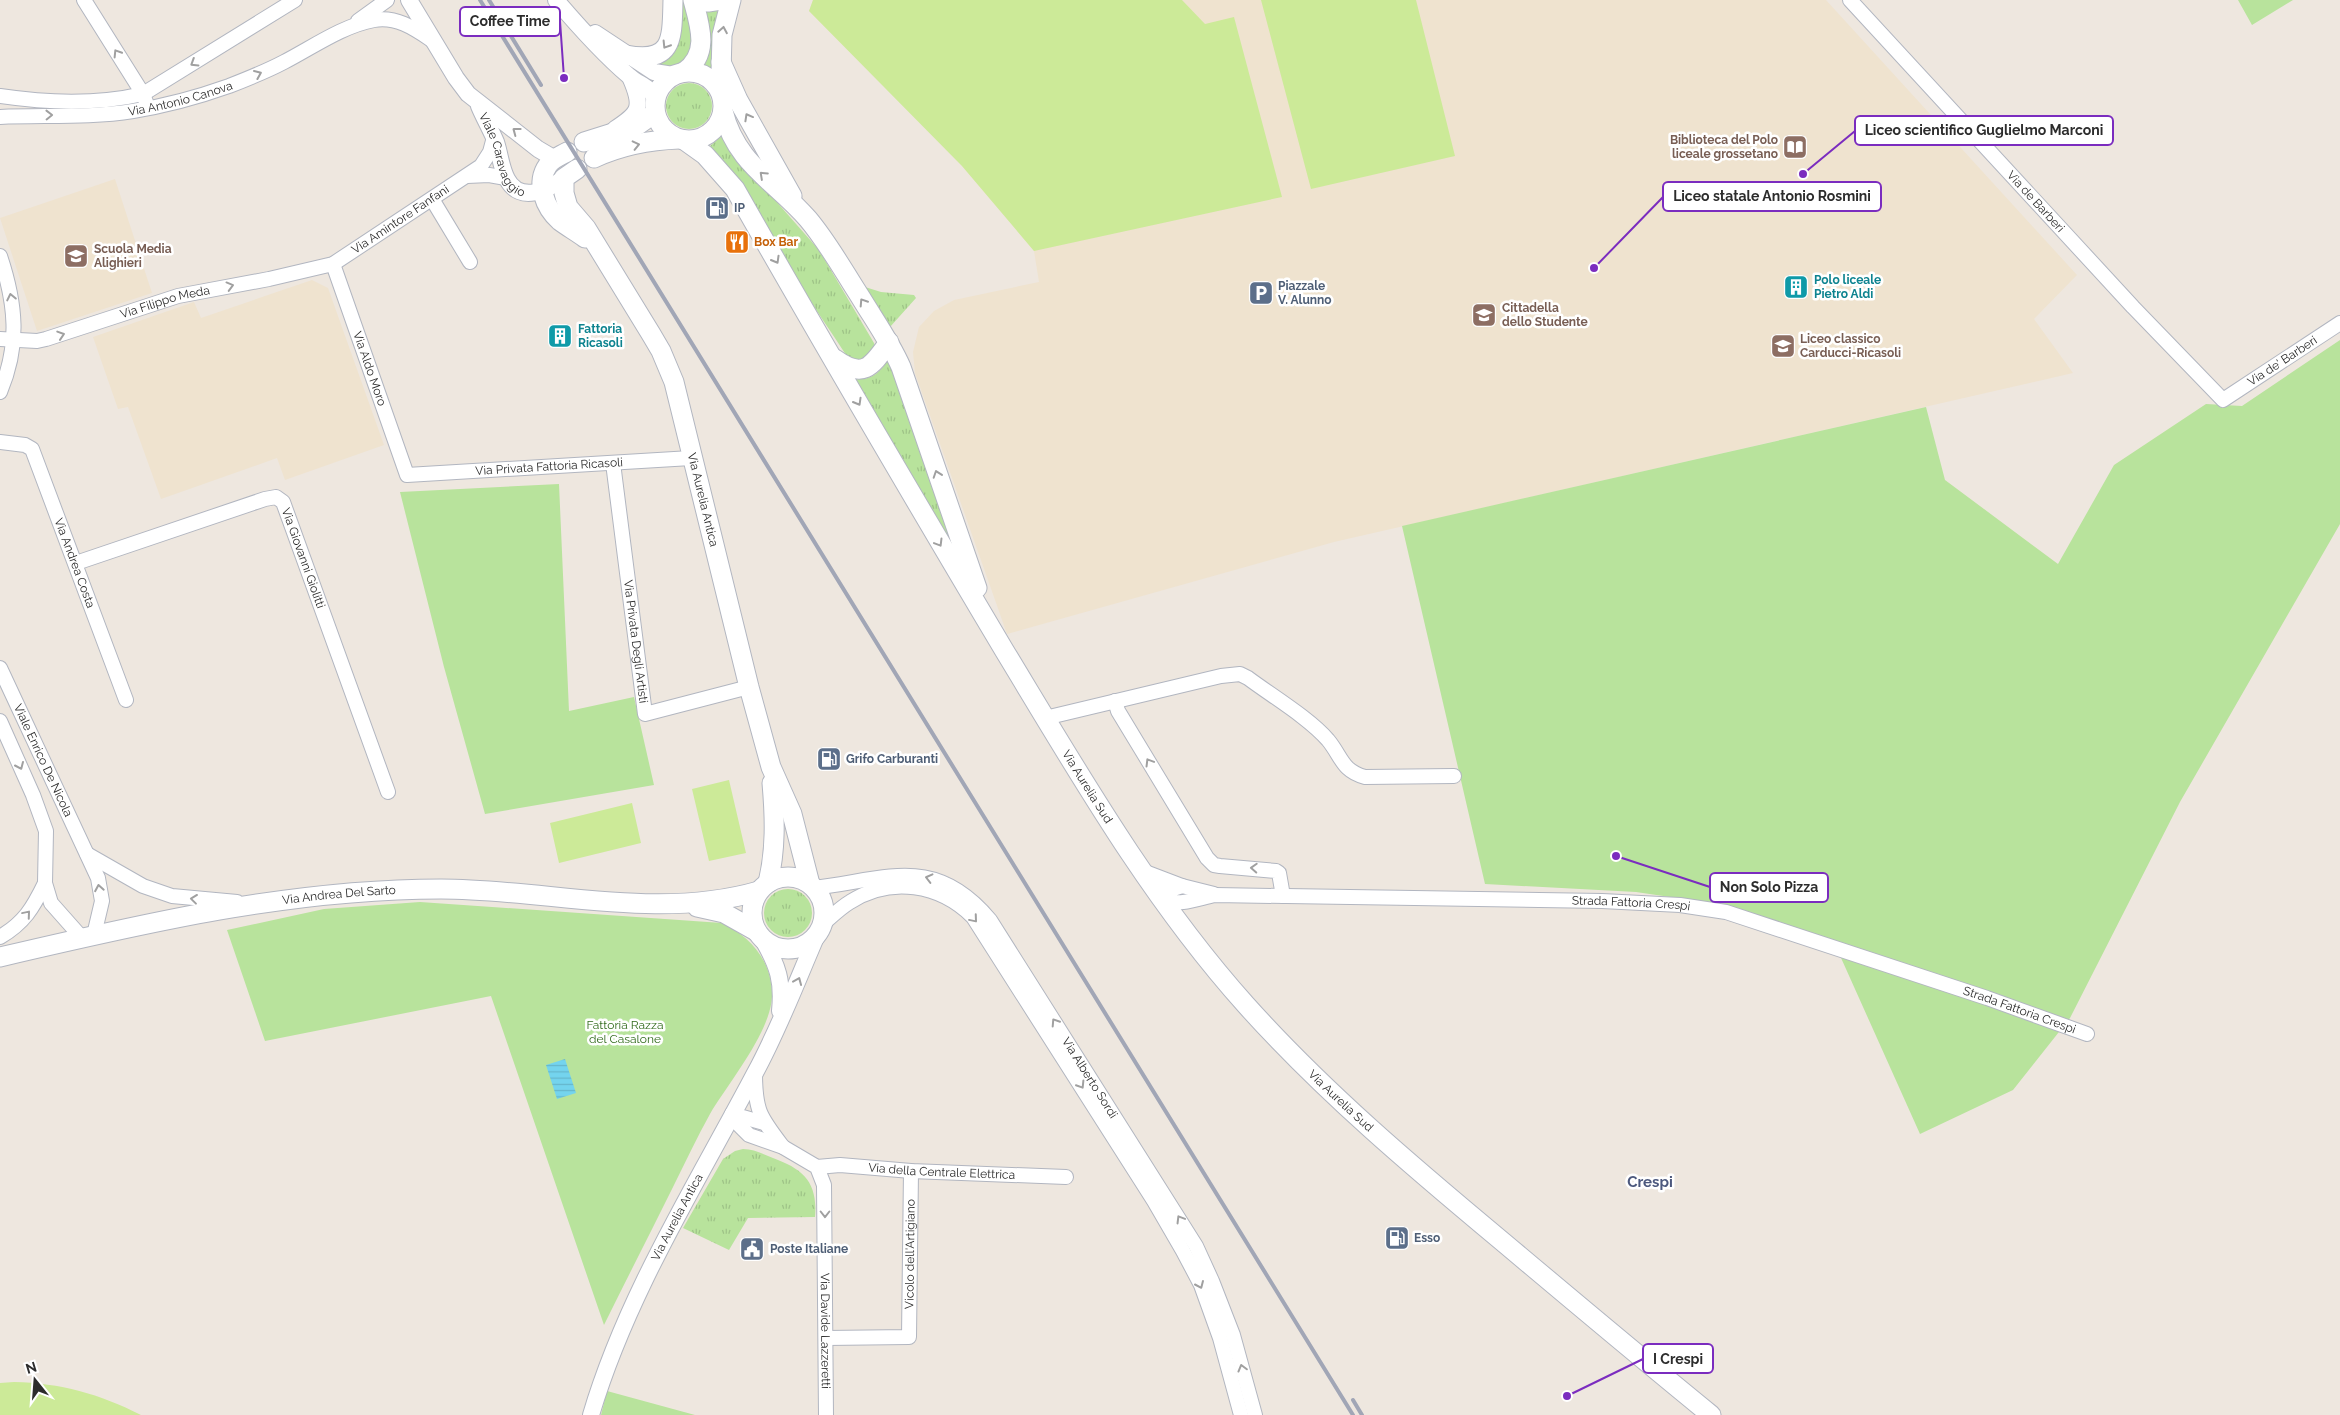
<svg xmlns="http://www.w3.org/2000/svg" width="2340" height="1415" font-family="Raleway,sans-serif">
	<defs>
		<pattern id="grass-tufts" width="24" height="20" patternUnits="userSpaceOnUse" patternTransform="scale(1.25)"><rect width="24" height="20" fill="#b8e39c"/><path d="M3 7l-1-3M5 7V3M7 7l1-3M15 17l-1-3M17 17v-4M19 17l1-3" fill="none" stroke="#9ec387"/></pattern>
		<pattern id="water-rules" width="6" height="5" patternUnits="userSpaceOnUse" patternTransform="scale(1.25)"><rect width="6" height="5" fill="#74d4ee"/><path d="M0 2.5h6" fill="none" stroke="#65b6cc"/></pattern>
	</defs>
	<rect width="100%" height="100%" fill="#eee7df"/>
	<path fill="#efe3cf" d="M 813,0 L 1826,0 L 2077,275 L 2034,319 L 2073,373 L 1334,542 L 1007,634 L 915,373 L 913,352 L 919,327 L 934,311 L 954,300 L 1039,282 L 1034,251 L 962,166 L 809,11 Z
		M 115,179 L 152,293 L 37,331 L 0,218 Z
		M 312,280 L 328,288 L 384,445 L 285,480 L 277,458 L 161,499 L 128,407 L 118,409 L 93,337 L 194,302 L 201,318 Z"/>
	<path fill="url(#grass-tufts)" d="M 677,0 L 686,0 L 695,44 L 684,65 L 674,69 L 651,65 Z
		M 703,9 L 718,9 L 714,38 L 714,74 L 700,68 Z
		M666 106a23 23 0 1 1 46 0a23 23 0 1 1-46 0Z
		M 724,134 L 739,159 L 819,250 L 874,343 L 875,348 L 864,363 L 848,358 C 831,331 812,305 795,278 C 767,234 747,184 710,146 Z
		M 865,287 L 881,292 L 914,295 L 916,298 L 890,327 Z
		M 888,359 L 957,552 L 851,379 C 868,381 880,375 888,359 Z
		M764 913a24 24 0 1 1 48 0a24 24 0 1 1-48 0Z
		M 743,1149 C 754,1149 763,1154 773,1158 C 803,1169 818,1182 815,1217 L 748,1218 L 729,1250 L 683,1228 L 723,1159 L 735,1151 Z"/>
	<path fill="#b8e39c" d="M 2238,0 L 2293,0 L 2252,25 Z
		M 2340,340 L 2340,524 L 2180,802 L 2070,1018 L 2013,1090 L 1920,1134 L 1833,940 L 1711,903 L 1636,892 L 1485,884 L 1402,526 L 1926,407 L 1945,480 L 2058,564 L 2114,465 L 2206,404 L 2242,406 Z
		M 559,484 L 569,711 L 634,697 L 654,785 L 485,814 L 444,667 L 400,492 Z
		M 420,902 L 722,923 C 751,937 773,962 772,997 C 770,1033 729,1082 710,1114 C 697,1137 686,1161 674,1185 C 651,1232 627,1278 604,1325 L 491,996 L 265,1041 L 227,930 L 324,909 Z
		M 607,1391 L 695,1415 L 601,1415 Z"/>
	<path fill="#ccea98" d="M 813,0 L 1182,0 L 1205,24 L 1234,17 L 1282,197 L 1034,251 L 962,166 L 809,11 Z
		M 1261,0 L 1416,0 L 1455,156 L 1311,189 Z
		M 729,780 L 746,853 L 709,861 L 692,789 Z
		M 632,803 L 641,843 L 559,863 L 550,823 Z
		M 14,1382 C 60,1383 100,1394 141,1415 L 0,1415 L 0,1383 Z"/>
	<path fill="url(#water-rules)" d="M 565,1059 L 576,1093 L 557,1099 L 546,1065 Z"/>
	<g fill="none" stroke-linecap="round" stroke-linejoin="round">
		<defs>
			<g id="minor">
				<path d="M 84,0 L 143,94 L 146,102"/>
				<path id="s1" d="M 1850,0 L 2133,307 L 2223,400 L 2340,323"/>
				<path d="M 358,21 L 387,0"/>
				<path d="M 0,96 C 47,103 96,105 143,94 L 295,0"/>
				<path id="s2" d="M 0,117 C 44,115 89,118 133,111 C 165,106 198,97 229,86 C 247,79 267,71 284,62 C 313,47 342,26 374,20 C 397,16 415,29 433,41"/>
				<path d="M 467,176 L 489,175 L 506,178"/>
				<path d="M 432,199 L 470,262"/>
				<path d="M 0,256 C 16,304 20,345 0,392"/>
				<path id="s3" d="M 333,264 L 407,475 L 691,458"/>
				<path id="s4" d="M 0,339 L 37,341 L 46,339 L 178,296 L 269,279 L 333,264 L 481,166 L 490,152 L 494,137"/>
				<path id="s5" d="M 0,442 L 25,445 L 32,449 L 126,700"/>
				<path id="s6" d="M 613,463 L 645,714 L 749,687"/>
				<path id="s7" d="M 76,563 L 265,499 L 276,497 L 283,502 L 388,792"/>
				<path id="s8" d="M 0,668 L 98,878 L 102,901 L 94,935"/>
				<path d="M 1115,701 L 1118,711 L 1207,858 L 1214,865 L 1220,866 L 1276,871 L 1279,873 L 1283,896"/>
				<path d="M 1045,718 L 1221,676 L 1240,674 L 1248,678 C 1272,696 1309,718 1328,740 C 1342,757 1342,771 1365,777 L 1454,776"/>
				<path d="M 0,721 L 33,795 L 46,831 L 45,883 L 51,903 L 82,938"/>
				<path d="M 87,854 L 143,886 L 172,896 L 237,902"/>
				<path d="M 1140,870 L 1182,886 L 1214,894"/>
				<path id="s9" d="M 1182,886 L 1170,890 L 1163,900 C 1182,906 1196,899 1215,895 L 1602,901 L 1680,905 L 1726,912 L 1987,998 L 2087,1034"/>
				<path id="s10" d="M 814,888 C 888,879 935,854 990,920 L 1196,1246 L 1212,1281 L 1233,1335 L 1255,1415"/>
				<path d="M 823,924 C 832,916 840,908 850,902 C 891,876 940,884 973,917 L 1154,1201 L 1183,1251 L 1201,1285 L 1220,1338 L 1241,1415"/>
				<path d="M 0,937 C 24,923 33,908 45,883"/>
				<path d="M 755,1073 C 755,1111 760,1117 783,1147"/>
				<path id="s11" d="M 732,1114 L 739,1125 L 749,1135 L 783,1147 L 817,1167 L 824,1185 L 826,1415"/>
				<path d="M 732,1114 L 764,1123"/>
				<path id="s12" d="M 817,1167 L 840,1165 L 911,1171 L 1066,1177"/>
				<path id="s13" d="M 826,1338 L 909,1337 L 911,1171"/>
			</g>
			<g id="tertiary">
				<path d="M 409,0 L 456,78 L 468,94 L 538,149 L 555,159"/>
				<path d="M 556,0 C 579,27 602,53 629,76 C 639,85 649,86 655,98"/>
				<path d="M 595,33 L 654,72 L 673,75"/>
				<path id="s14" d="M 479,106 C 484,118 491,130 496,142 C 500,154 501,168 507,179 C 520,204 548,190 564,178"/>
				<path d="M 615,129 C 640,113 643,107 631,79"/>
				<path d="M 763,940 C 778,966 783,981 780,1011"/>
				<path id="s15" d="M 591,1415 C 627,1294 696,1185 755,1073 C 779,1029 797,981 817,935"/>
			</g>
			<g id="secondary">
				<path d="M 701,0 L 708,2 L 721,0"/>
				<path d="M 626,55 C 674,64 672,38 673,0"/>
				<path d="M 721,62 L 738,100 L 792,196"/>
				<circle cx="689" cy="106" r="34"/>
				<path d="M 684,72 C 710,54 700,26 693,0"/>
				<path d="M 721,73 L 722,35 L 731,0"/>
				<path d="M 723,111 C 736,164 775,181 808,219 C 829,244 844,272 861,298 C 875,321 890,342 901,367 L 977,588"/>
				<path id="s16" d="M 684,140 L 705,155 L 735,189 C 823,344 913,497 1004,650 C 1078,772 1150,898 1246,1005 C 1324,1092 1413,1167 1503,1242 C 1572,1300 1641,1358 1711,1415"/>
				<path d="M 584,142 L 638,125 L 655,113"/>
				<path d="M 567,152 C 560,156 552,159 548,165 C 535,183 545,208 560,221 C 568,227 577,232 585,238"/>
				<path d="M 594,158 C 620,146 650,140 679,139"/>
				<path id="s17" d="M 577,169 L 564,178 L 564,193 L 568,207 L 586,228 L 651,334 L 661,351 L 674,382 L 749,687 L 771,767 L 792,814 L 810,884"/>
				<path d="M 835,359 C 864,380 872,366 889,342"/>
				<circle cx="788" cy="913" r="36"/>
				<path d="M 768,883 C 776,849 775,818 772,783"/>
				<path d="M 697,907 L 724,913 L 756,931"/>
				<path id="s18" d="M 0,957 C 145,923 291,889 441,889 C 547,889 655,921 759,891"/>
			</g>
		</defs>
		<use href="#minor" stroke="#b2b6c0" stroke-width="16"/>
		<use href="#tertiary" stroke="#b2b6c0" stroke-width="18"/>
		<use href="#secondary" stroke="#b2b6c0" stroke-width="21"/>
		<use href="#minor" stroke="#fff" stroke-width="14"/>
		<use href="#tertiary" stroke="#fff" stroke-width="16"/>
		<use href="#secondary" stroke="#fff" stroke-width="19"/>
		<path stroke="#a1a6b6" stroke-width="4" d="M 480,0 L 1353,1415
			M 489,0 L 541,85
			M 1353,1400 L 1362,1415"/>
	</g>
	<defs><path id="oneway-chevron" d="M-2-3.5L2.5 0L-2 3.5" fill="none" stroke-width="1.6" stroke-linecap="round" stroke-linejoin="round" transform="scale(1.25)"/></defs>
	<g stroke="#a0a0a0">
		<use href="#oneway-chevron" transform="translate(723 30) rotate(-80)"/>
		<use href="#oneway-chevron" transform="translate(666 45) rotate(122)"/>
		<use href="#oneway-chevron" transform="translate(117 53) rotate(-122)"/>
		<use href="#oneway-chevron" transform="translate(194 63) rotate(148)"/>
		<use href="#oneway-chevron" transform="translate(258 74) rotate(-23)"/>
		<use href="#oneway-chevron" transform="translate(49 115) rotate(-1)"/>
		<use href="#oneway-chevron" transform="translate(748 117) rotate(-119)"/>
		<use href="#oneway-chevron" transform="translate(516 131) rotate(-143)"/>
		<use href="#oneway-chevron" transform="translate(636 145) rotate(-13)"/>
		<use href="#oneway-chevron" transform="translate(763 175) rotate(-137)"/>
		<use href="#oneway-chevron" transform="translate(776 260) rotate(60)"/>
		<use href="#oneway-chevron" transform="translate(230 286) rotate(-15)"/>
		<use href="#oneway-chevron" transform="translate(11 297) rotate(-102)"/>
		<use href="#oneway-chevron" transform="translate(863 302) rotate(-123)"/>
		<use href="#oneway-chevron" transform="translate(61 335) rotate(-18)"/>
		<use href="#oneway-chevron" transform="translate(858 402) rotate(60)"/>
		<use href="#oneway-chevron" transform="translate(937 474) rotate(-109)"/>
		<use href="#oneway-chevron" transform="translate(939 543) rotate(59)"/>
		<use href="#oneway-chevron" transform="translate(1149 762) rotate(-121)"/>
		<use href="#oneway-chevron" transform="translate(20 766) rotate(66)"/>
		<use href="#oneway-chevron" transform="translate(1254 868) rotate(-177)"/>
		<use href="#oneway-chevron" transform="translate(929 878) rotate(-166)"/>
		<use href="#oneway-chevron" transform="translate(99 888) rotate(-100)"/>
		<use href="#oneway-chevron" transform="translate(194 899) rotate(-173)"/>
		<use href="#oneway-chevron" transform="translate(27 914) rotate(-50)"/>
		<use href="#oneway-chevron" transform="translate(974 919) rotate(50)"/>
		<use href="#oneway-chevron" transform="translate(798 981) rotate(-67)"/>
		<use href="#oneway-chevron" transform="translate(1055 1022) rotate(-123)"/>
		<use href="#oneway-chevron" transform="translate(1081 1085) rotate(58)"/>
		<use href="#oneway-chevron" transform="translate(825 1214) rotate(90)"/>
		<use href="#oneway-chevron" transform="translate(1180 1219) rotate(-121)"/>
		<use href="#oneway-chevron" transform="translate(1200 1285) rotate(66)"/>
		<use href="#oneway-chevron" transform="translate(1242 1368) rotate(-105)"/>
	</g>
	<defs>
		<symbol id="library-square" viewBox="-11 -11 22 22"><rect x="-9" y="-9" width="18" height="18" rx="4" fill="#8d6e63" stroke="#fff"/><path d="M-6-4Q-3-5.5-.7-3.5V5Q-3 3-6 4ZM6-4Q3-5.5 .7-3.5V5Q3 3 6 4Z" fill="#fff"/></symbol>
		<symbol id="fuel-square" viewBox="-11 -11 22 22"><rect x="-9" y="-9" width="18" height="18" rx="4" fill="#5c6f8a" stroke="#fff"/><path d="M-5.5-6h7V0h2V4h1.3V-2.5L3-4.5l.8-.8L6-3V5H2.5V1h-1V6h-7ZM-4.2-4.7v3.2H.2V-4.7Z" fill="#fff"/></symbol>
		<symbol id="restaurant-square" viewBox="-11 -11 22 22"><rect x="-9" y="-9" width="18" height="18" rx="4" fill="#e8710a" stroke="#fff"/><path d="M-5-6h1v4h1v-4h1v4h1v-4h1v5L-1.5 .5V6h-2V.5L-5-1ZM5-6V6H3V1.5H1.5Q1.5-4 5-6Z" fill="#fff"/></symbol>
		<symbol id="school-square" viewBox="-11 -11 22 22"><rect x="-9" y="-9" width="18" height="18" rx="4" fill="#8d6e63" stroke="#fff"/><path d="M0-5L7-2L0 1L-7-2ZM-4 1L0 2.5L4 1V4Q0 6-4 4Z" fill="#fff"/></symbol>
		<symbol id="building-square" viewBox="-11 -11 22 22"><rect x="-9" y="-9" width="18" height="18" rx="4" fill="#0f9aa8" stroke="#fff"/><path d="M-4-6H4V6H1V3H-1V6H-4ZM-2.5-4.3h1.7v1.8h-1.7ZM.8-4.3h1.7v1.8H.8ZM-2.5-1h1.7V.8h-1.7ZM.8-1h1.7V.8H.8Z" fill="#fff"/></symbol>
		<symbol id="parking-square" viewBox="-11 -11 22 22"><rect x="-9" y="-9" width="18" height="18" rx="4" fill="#5c6f8a" stroke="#fff"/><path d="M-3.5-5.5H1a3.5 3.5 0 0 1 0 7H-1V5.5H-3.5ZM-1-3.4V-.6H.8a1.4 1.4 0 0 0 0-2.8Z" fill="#fff"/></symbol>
		<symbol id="civic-square" viewBox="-11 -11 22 22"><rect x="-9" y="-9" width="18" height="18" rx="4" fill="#5c6f8a" stroke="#fff"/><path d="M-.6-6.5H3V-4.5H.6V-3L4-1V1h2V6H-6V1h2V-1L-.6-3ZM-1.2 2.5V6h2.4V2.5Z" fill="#fff"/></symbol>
	</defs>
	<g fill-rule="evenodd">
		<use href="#library-square" x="1781" y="133" width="28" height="28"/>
		<use href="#fuel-square" x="703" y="194" width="28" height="28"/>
		<use href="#restaurant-square" x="723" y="228" width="28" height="28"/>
		<use href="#school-square" x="62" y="242" width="28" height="28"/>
		<use href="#building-square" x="1782" y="273" width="28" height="28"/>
		<use href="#parking-square" x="1247" y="279" width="28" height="28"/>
		<use href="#school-square" x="1470" y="301" width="28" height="28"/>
		<use href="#building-square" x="546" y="322" width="28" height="28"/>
		<use href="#school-square" x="1769" y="332" width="28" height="28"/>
		<use href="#fuel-square" x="815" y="745" width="28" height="28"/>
		<use href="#fuel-square" x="1383" y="1224" width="28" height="28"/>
		<use href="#civic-square" x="738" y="1235" width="28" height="28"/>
	</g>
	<g text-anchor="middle" stroke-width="5" stroke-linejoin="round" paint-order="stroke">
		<g font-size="12" fill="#2c2c2c" stroke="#fff">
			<text dy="4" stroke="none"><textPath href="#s2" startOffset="182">Via Antonio Canova</textPath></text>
			<text dy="4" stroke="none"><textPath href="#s14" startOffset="55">Viale Caravaggio</textPath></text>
			<text dy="4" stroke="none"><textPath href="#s1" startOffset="274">Via de Barberi</textPath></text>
			<text dy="4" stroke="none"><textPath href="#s4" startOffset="424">Via Amintore Fanfani</textPath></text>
			<text dy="4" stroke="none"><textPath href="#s4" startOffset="171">Via Filippo Meda</textPath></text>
			<text dy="4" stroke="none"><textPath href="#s1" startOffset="618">Via de' Barberi</textPath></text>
			<text dy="4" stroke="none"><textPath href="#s3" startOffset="111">Via Aldo Moro</textPath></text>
			<text dy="4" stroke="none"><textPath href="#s3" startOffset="366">Via Privata Fattoria Ricasoli</textPath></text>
			<text dy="4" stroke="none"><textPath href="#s17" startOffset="372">Via Aurelia Antica</textPath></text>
			<text dy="4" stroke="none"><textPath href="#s7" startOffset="279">Via Giovanni Giolitti</textPath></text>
			<text dy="4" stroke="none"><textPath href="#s5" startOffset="155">Via Andrea Costa</textPath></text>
			<text dy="4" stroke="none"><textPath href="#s6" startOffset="180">Via Privata Degli Artisti</textPath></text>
			<text dy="4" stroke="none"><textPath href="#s8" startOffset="102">Viale Enrico De Nicola</textPath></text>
			<text dy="4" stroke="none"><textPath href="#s16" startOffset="765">Via Aurelia Sud</textPath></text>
			<text dy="4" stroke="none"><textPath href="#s18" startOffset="345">Via Andrea Del Sarto</textPath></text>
			<text dy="4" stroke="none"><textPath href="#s9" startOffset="494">Strada Fattoria Crespi</textPath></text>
			<text dy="4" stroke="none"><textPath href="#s9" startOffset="899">Strada Fattoria Crespi</textPath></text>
			<text dy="4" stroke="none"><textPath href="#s10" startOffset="378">Via Alberto Sordi</textPath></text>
			<text dy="4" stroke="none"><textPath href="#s16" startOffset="1170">Via Aurelia Sud</textPath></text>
			<text dy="4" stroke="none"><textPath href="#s12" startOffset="125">Via della Centrale Elettrica</textPath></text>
			<text dy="4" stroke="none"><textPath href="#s15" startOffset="216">Via Aurelia Antica</textPath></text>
			<text dy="4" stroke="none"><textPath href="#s13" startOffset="166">Vicolo dell'Artigiano</textPath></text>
			<text dy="4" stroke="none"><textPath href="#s11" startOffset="268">Via Davide Lazzeretti</textPath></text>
		</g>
		<g font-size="12" font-weight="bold" fill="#785e54" stroke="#fff" text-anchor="start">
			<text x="1778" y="144" text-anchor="end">Biblioteca del Polo<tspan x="1778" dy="14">liceale grossetano</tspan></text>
			<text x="94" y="253">Scuola Media<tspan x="94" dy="14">Alighieri</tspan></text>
			<text x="1502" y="312">Cittadella<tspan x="1502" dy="14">dello Studente</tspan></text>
			<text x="1800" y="343">Liceo classico<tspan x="1800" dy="14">Carducci-Ricasoli</tspan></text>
		</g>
		<g font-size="12" font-weight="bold" fill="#4e5e75" stroke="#fff" text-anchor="start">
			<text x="734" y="212">IP</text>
			<text x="1278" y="290">Piazzale<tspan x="1278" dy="14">V. Alunno</tspan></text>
			<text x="846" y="763">Grifo Carburanti</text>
			<text x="1414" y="1242">Esso</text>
			<text x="770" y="1253">Poste Italiane</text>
		</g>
		<g font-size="12" font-weight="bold" fill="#c56008" stroke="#fff" text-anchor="start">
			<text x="754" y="246">Box Bar</text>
		</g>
		<g font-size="12" font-weight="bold" fill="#0d838f" stroke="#fff" text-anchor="start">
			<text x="1814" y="284">Polo liceale<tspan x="1814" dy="14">Pietro Aldi</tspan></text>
			<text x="578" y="333">Fattoria<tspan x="578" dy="14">Ricasoli</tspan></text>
		</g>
		<g font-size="12" fill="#306a1b" stroke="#fff">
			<text x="625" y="1029">Fattoria Razza<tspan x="625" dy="14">del Casalone</tspan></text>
		</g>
		<g font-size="15" font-weight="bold" fill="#4c587d" stroke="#fff">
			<text x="1650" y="1187">Crespi</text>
		</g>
	</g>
	<path fill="none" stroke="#7b2cbf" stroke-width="2" d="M564 78L560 21M1803 174L1855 131M1594 268L1663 197M1616 856L1710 887M1567 1396L1643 1359"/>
	<g fill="#7b2cbf" stroke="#fff" stroke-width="2">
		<circle cx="564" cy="78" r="5"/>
		<circle cx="1803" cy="174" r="5"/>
		<circle cx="1594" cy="268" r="5"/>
		<circle cx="1616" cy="856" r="5"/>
		<circle cx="1567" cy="1396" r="5"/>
	</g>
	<g fill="#fff" stroke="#7b2cbf" stroke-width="2">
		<rect x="460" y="7" width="100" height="29" rx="5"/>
		<rect x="1855" y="116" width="258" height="29" rx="5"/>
		<rect x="1663" y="182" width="218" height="29" rx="5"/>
		<rect x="1710" y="873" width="118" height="29" rx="5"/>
		<rect x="1643" y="1344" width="70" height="29" rx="5"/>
	</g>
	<g font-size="14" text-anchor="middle" font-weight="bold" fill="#2c2c2c">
		<text x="510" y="26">Coffee Time</text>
		<text x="1984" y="135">Liceo scientifico Guglielmo Marconi</text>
		<text x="1772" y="201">Liceo statale Antonio Rosmini</text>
		<text x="1769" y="892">Non Solo Pizza</text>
		<text x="1678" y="1364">I Crespi</text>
	</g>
	<g transform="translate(35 1380) rotate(343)" stroke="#ffffff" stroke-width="4" paint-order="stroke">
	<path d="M0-4L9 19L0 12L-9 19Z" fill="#2c2c2c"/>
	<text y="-8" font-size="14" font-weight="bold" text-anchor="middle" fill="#2c2c2c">N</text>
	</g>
</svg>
